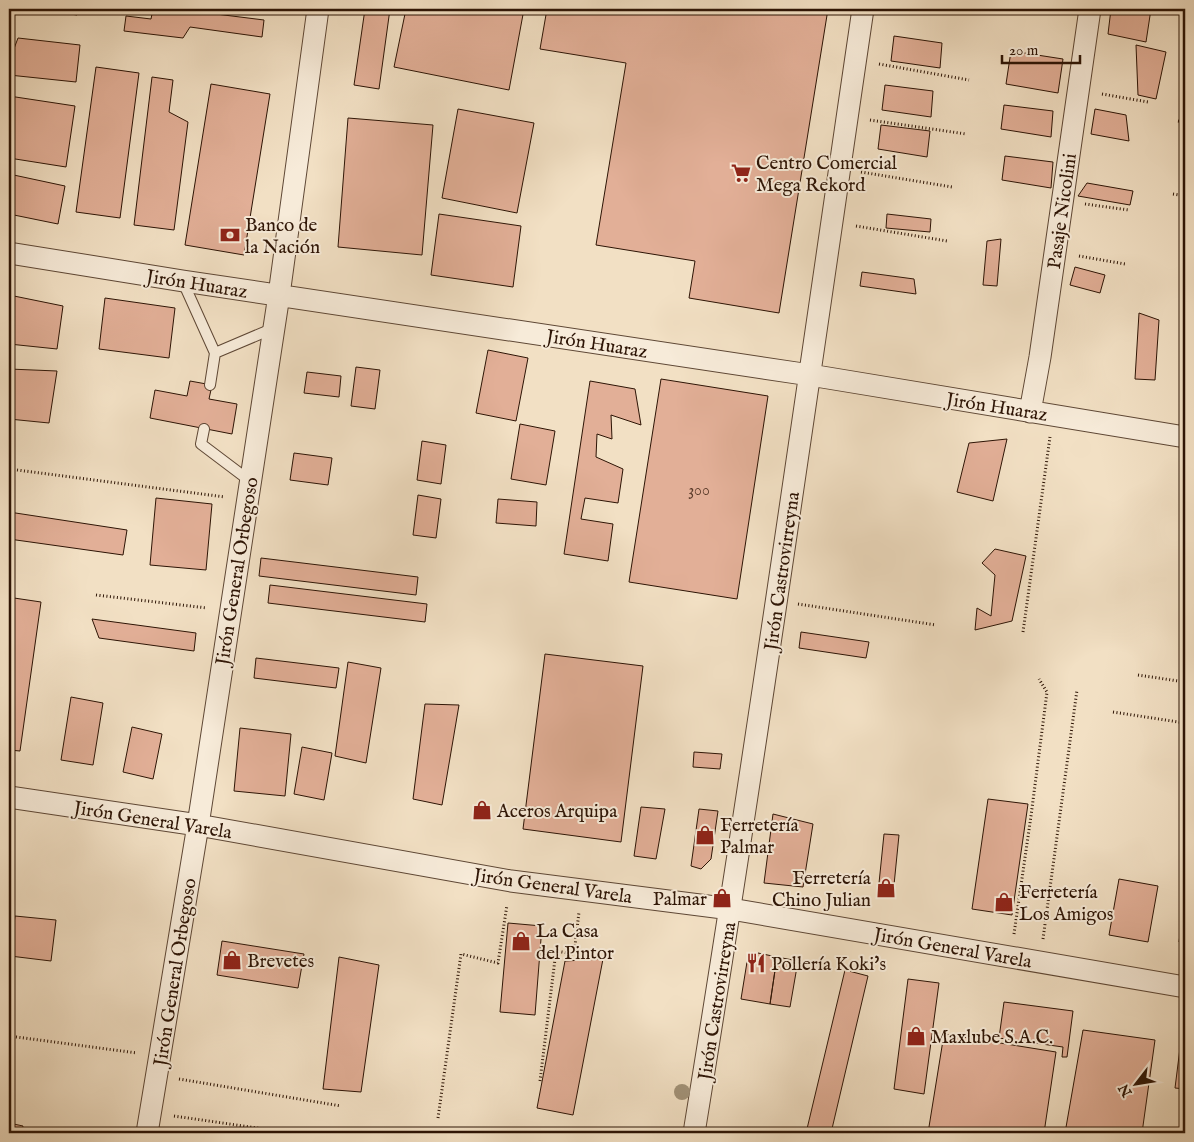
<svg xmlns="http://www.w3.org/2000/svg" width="1194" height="1142" font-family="'IM FELL English',serif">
	<rect width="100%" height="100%" fill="#f2e0c4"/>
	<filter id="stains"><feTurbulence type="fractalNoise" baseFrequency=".004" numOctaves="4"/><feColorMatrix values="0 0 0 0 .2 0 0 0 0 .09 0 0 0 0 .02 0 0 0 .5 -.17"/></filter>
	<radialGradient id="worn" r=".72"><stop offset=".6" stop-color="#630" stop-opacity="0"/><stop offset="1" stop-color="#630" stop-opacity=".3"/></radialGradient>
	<path fill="#e2af97" stroke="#2d1405" d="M 41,9 L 77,9 L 77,15 Z
		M 153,9 L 176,9 L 264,20 L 262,37 L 190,27 L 183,38 L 124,31 L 126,16 L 151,19 Z
		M 365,9 L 390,9 L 379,89 L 354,85 Z
		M 406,9 L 524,9 L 509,90 L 394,67 Z
		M 547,9 L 828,9 L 779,313 L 689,298 L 695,261 L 596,245 L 626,63 L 540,49 Z
		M 913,9 L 947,9 L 947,14 Z
		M 1111,9 L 1151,9 L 1146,42 L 1108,34 Z
		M 894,36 L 942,43 L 940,68 L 891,61 Z
		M 18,38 L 80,45 L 76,82 L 9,75 L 9,62 Z
		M 1136,45 L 1166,52 L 1156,99 L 1138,95 Z
		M 1011,51 L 1063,59 L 1058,93 L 1006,84 Z
		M 96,67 L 139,73 L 120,218 L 76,212 Z
		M 152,77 L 173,80 L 169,112 L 188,122 L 174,230 L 134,225 Z
		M 211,84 L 270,94 L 244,255 L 185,245 Z
		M 885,85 L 933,91 L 931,117 L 882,110 Z
		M 9,96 L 75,106 L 66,167 L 9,158 Z
		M 1004,105 L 1053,111 L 1051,137 L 1001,129 Z
		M 458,109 L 534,123 L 517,213 L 442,198 Z
		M 1095,109 L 1126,115 L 1129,141 L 1091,134 Z
		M 348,118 L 433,125 L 422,255 L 338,247 Z
		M 881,125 L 930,131 L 927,157 L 878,149 Z
		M 1005,156 L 1053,162 L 1051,188 L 1002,180 Z
		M 9,174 L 65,186 L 58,224 L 9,214 Z
		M 1087,183 L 1133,191 L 1130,205 L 1078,196 Z
		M 439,214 L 521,226 L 513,287 L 431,275 Z
		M 887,214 L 931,219 L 930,232 L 886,228 Z
		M 1001,239 L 997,286 L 983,285 L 987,241 Z
		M 1075,267 L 1105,275 L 1100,293 L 1070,285 Z
		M 862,272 L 914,279 L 916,294 L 860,286 Z
		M 9,295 L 63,306 L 57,349 L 9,344 Z
		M 105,298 L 175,308 L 169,358 L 99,349 Z
		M 1139,313 L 1159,320 L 1155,380 L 1135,379 Z
		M 488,350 L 528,358 L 516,421 L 476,413 Z
		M 356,367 L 380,370 L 375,409 L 351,406 Z
		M 9,369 L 57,371 L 49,423 L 9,419 Z
		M 307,372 L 341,376 L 339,397 L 304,393 Z
		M 661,379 L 768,396 L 737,599 L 629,582 Z
		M 190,381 L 212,385 L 209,399 L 237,404 L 232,434 L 150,418 L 155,390 L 187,396 Z
		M 590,381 L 635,389 L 641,425 L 611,415 L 612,439 L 597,434 L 596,457 L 623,469 L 618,503 L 585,498 L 581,519 L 613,524 L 608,561 L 564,554 Z
		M 520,424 L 555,431 L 546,485 L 511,479 Z
		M 1007,439 L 993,501 L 957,492 L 969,443 Z
		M 422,441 L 446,445 L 441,484 L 417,480 Z
		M 294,453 L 332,458 L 328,485 L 290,480 Z
		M 418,495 L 441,499 L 436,538 L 413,535 Z
		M 156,498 L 212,504 L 206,570 L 150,565 Z
		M 498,499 L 537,502 L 536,526 L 496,523 Z
		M 9,512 L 127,530 L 123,555 L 9,539 Z
		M 995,549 L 1026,556 L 1012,621 L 975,630 L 977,608 L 991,616 L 995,575 L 982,563 Z
		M 261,558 L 418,577 L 416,595 L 259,576 Z
		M 270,585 L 427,604 L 425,622 L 268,603 Z
		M 14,598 L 41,602 L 20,751 L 9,750 L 9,635 Z
		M 92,619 L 196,633 L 194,651 L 99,638 Z
		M 801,632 L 869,642 L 866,658 L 799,648 Z
		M 545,654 L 643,666 L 621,842 L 523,829 Z
		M 256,658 L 339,668 L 336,688 L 254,678 Z
		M 348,662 L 381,668 L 366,763 L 335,756 Z
		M 71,697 L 103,703 L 93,765 L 61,760 Z
		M 425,704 L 459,705 L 442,805 L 413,799 Z
		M 132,727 L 162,734 L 153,779 L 123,772 Z
		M 240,728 L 291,734 L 285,796 L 234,791 Z
		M 302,747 L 332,753 L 324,800 L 294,794 Z
		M 694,752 L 722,754 L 720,769 L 693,767 Z
		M 988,799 L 1028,804 L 1012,915 L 972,909 Z
		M 641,807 L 665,809 L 656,859 L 634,856 Z
		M 699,809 L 718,811 L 711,859 L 701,869 L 691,866 Z
		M 773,814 L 813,824 L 803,887 L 764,883 Z
		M 884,834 L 899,835 L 893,895 L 878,893 Z
		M 1119,879 L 1158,886 L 1148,942 L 1109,935 Z
		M 1185,895 L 1185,943 L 1179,942 Z
		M 15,916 L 56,920 L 51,961 L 10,956 Z
		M 508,923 L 542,926 L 535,1015 L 500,1012 Z
		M 222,941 L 304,954 L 298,988 L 217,975 Z
		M 758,953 L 777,957 L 770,1004 L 741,999 L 747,962 L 751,956 Z
		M 339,957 L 379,965 L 361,1092 L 323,1089 Z
		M 777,957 L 798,961 L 790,1007 L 770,1004 Z
		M 603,959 L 573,1115 L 537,1108 L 565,961 Z
		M 845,970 L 868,976 L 831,1133 L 806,1133 Z
		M 908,979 L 939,983 L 924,1094 L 894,1089 Z
		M 1004,1002 L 1073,1011 L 1067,1057 L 1062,1057 L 1063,1047 L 999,1038 Z
		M 1083,1030 L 1155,1040 L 1142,1133 L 1065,1133 Z
		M 1182,1032 L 1185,1032 L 1185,1089 L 1175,1088 Z
		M 944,1034 L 1056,1052 L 1044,1133 L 928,1133 Z
		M 9,1123 L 23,1126 L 22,1133 L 9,1133 Z"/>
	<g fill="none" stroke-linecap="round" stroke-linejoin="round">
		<defs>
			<path id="service" d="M 183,282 L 215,353
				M 210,385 L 215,353 L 274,328
				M 204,429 L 201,444 L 250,481"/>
			<path id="minor" d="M 9,253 L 183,281 L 810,375 L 1185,437
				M 1030,412 L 1040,357 L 1090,9
				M 9,797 L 198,825 L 511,881 L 731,909 L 1185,987
				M 147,1133 L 198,825 L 279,295 L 318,9
				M 694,1133 C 755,759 808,384 863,9"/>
		</defs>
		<use href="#service" stroke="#5e4735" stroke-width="12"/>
		<use href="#minor" stroke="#5e4735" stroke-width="23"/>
		<path stroke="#2d1405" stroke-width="3" stroke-dasharray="1 2.5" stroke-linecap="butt" d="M 879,64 L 969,80
			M 1102,94 L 1148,102
			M 870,120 L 966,134
			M 1178,121 L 1185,122
			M 861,172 L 952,187
			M 1173,194 L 1185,196
			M 1085,204 L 1129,210
			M 856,226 L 947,241
			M 1079,256 L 1125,264
			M 17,470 L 225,497
			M 96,595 L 207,608
			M 798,604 L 936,625
			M 1023,632 L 1050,437
			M 1138,675 L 1185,682
			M 1113,712 L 1185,723
			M 1014,934 L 1031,816 L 1047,692 L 1039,679
			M 1043,939 L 1077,690
			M 9,1036 L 137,1053
			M 179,1079 L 341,1106
			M 540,1081 L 556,951 L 574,954 L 579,912
			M 174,1116 L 292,1133
			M 438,1118 L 461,954 L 498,963 L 507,905"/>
		<use href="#service" stroke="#f7ebd9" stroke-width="10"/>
		<use href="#minor" stroke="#f7ebd9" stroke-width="21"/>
	</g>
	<circle fill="#a19177" cx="682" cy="1092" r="8"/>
	<defs>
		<symbol id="supermarket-bare" viewBox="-9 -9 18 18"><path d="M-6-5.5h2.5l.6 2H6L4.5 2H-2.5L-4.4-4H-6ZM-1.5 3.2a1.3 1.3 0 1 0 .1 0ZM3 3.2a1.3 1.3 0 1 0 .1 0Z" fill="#8f2418" stroke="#f7ebd9" stroke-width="2.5" paint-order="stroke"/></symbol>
		<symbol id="bank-bare" viewBox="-9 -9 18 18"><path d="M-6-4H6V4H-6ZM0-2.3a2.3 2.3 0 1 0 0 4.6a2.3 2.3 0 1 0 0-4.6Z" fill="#8f2418" stroke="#f7ebd9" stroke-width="2.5" paint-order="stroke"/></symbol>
		<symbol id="shop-bare" viewBox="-9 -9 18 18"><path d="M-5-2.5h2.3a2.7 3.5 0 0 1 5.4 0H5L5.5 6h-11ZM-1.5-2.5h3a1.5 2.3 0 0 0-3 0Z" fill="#8f2418" stroke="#f7ebd9" stroke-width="2.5" paint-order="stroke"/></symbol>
		<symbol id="restaurant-bare" viewBox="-9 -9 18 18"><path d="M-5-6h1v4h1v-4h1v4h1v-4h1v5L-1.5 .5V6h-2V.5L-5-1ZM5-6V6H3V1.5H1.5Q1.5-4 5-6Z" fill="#8f2418" stroke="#f7ebd9" stroke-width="2.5" paint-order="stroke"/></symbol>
	</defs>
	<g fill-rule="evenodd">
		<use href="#supermarket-bare" x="727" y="159" width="28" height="28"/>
		<use href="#bank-bare" x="216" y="221" width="28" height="28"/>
		<use href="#shop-bare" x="468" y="796" width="28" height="28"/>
		<use href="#shop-bare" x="691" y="821" width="28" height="28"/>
		<use href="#shop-bare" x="872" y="874" width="28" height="28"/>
		<use href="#shop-bare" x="708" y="884" width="28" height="28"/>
		<use href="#shop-bare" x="990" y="888" width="28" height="28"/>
		<use href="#shop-bare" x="507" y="927" width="28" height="28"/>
		<use href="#shop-bare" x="218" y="946" width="28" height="28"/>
		<use href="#restaurant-bare" x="742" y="949" width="28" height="28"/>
		<use href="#shop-bare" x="902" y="1022" width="28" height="28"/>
	</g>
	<g text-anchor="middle" stroke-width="4" stroke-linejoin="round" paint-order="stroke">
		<g font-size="16" fill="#5a3b2a">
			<text x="699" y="495">300</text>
		</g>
		<g font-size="19" fill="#2d1405" stroke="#f7ebd9" text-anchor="start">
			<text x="756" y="169">Centro Comercial<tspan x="756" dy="22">Mega Rekord</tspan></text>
			<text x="245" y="231">Banco de<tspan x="245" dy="22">la Nación</tspan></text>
			<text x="497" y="817">Aceros Arquipa</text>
			<text x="720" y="831">Ferretería<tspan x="720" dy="22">Palmar</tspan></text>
			<text x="871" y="884" text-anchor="end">Ferretería<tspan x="871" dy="22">Chino Julian</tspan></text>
			<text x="1019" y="898">Ferretería<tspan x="1019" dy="22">Los Amigos</tspan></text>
			<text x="707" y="905" text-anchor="end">Palmar</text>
			<text x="536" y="937">La Casa<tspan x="536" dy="22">del Pintor</tspan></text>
			<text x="247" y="967">Brevetes</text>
			<text x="771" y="970">Pollería Koki's</text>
			<text x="931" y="1043">Maxlube S.A.C.</text>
		</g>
		<g font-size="19" fill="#2d1405" stroke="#f7ebd9">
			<text transform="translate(1061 211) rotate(-82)" y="7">Pasaje Nicolini</text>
			<text transform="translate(197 283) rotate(9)" y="7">Jirón Huaraz</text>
			<text transform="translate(597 343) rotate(9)" y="7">Jirón Huaraz</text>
			<text transform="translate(997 406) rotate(9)" y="7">Jirón Huaraz</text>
			<text transform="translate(236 571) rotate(-81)" y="7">Jirón General Orbegoso</text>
			<text transform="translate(781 571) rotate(-82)" y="7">Jirón Castrovirreyna</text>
			<text transform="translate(153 819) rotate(9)" y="7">Jirón General Varela</text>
			<text transform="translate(553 885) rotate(8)" y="7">Jirón General Varela</text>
			<text transform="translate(953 947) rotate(10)" y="7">Jirón General Varela</text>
			<text transform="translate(174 972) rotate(-81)" y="7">Jirón General Orbegoso</text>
			<text transform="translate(716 1001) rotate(-81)" y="7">Jirón Castrovirreyna</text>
		</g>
	</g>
	<rect width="1194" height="1142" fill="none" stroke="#f2e0c4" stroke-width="30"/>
	<rect x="10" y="10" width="1174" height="1122" fill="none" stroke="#2d1405" stroke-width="2.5"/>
	<rect x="15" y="15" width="1164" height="1112" fill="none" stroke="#2d1405"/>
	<g transform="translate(1136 1084) rotate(239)" stroke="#f7ebd9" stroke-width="4" paint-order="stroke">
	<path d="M0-4L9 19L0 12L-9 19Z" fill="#2d1405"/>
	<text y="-8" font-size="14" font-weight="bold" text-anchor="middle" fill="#2d1405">N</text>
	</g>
	<path d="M1002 55v8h78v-8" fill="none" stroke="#2d1405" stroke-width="2.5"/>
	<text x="1009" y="55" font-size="15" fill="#2d1405" stroke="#f7ebd9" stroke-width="4" paint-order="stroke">20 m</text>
	<rect width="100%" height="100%" filter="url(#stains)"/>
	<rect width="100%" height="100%" fill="url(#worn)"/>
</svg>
